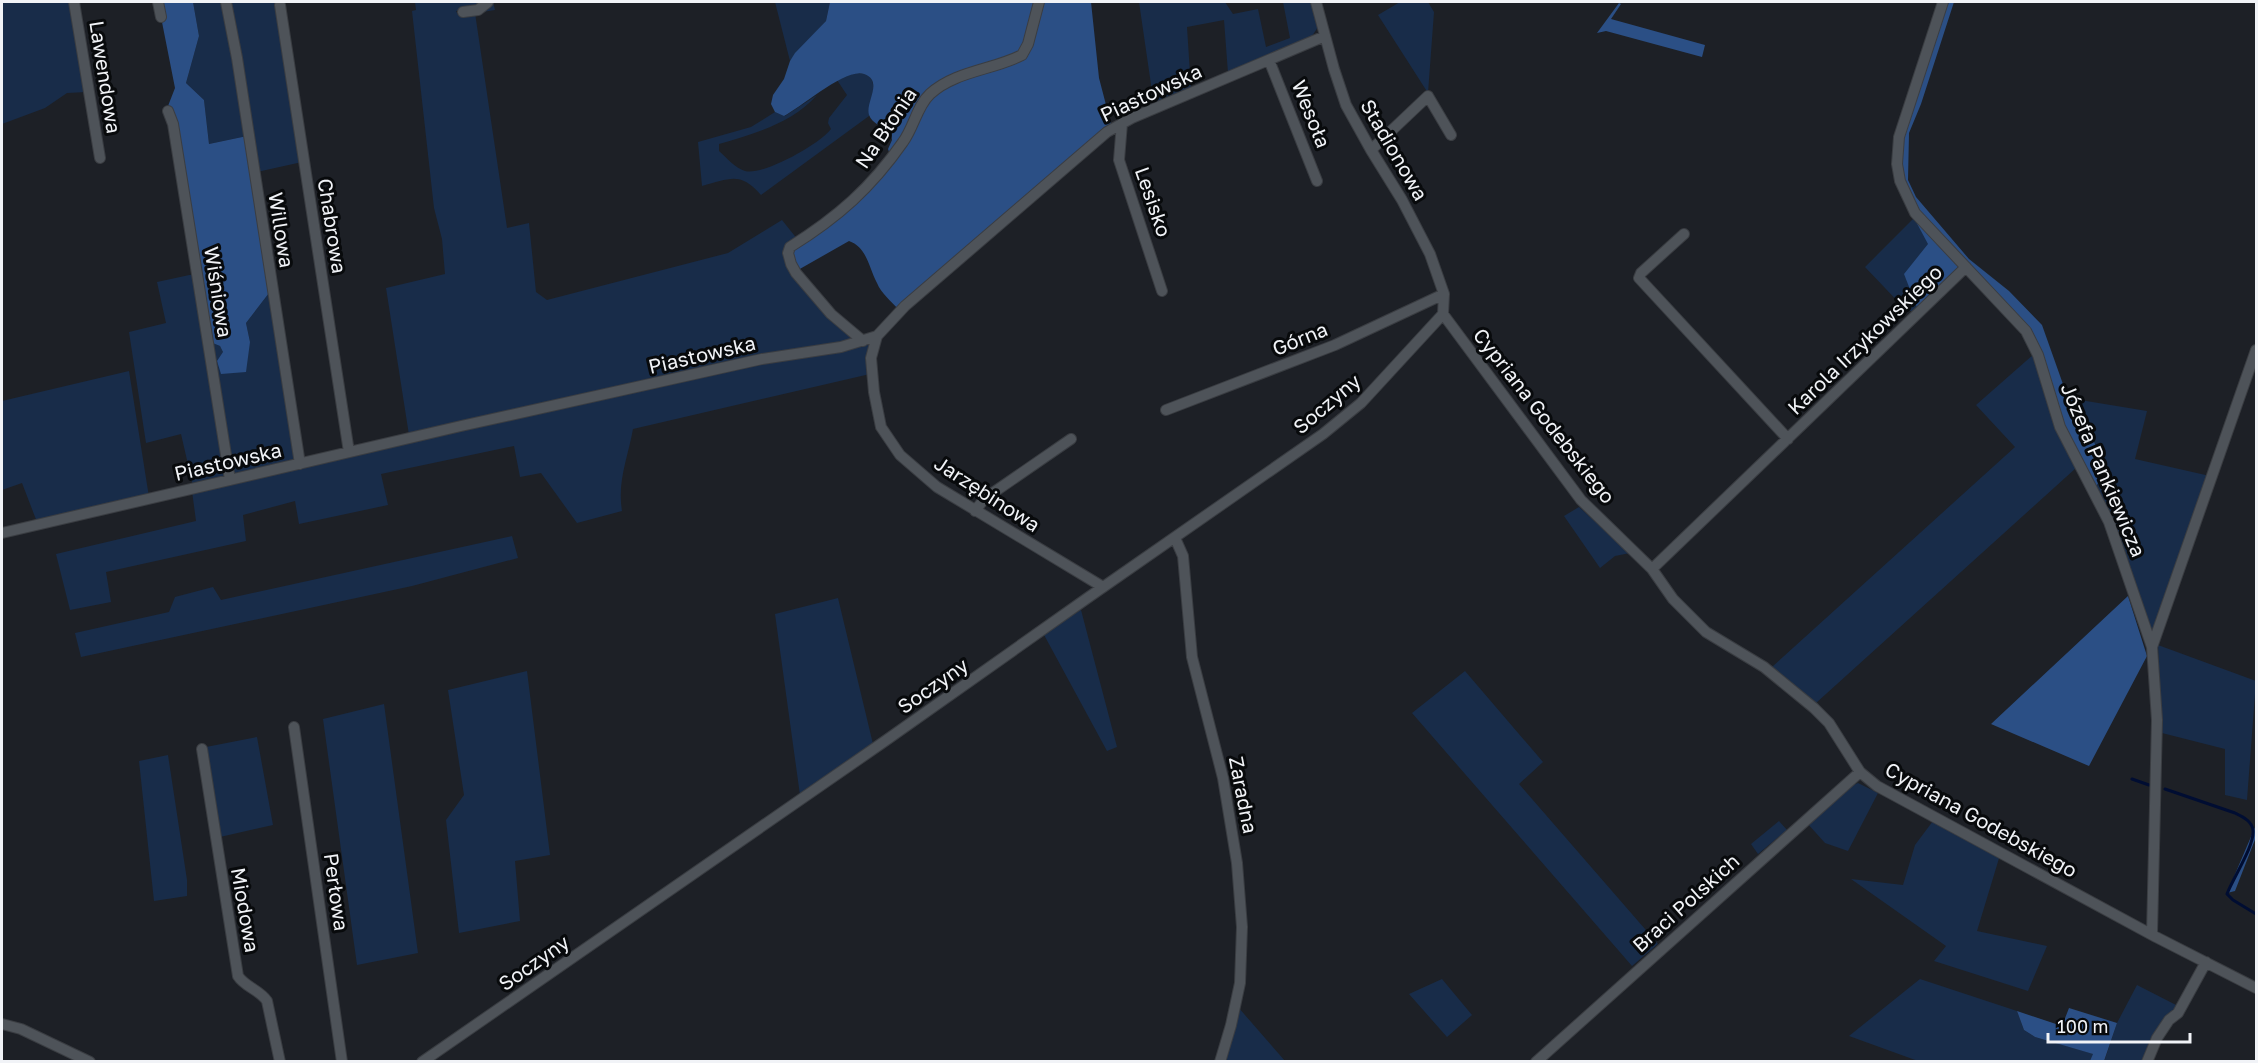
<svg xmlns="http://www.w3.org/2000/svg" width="2258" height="1063" font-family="'Golos Text',sans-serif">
	<rect width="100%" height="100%" fill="#1d2026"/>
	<path fill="#182c49" d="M 2,2 L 72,2 L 86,92 L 67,93 L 45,108 L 2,124 Z
		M 193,2 L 223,2 L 247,136 L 209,144 L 204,100 L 186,83 L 199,36 Z
		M 228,2 L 276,2 L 302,162 L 257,172 Z
		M 415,2 L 485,2 L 477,8 L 456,11 L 458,15 L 475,12 L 493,2 L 495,10 L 475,13 L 507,228 L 529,223 L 536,292 L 547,300 L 728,253 L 782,220 L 798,240 L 789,265 L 859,340 L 409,435 L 386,288 L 445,274 L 442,239 L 434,208 L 412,11 L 416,10 Z
		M 775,2 L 830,2 L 826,21 L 790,61 Z
		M 1139,2 L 1225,2 L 1233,14 L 1258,9 L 1266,47 L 1290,38 L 1283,2 L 1313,2 L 1318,27 L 1310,39 L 1228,73 L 1224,20 L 1187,27 L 1191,89 L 1154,105 Z
		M 1400,2 L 1428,2 L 1434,12 L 1428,93 L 1378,15 Z
		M 855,73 C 885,73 869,98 869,116 L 761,195 C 740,171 730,179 702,186 L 698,142 L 751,127 L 775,112 L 785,116 L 817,95 C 791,124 755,133 719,144 L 719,151 C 726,157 735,168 745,171 C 763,176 820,144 831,129 L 828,123 L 829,118 L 847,95 L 837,80 Z
		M 1914,218 L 1929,244 L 1918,310 L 1914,312 L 1905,309 L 1865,267 Z
		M 194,274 L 227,479 L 193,486 L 181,434 L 146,443 L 129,332 L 166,323 L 157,282 Z
		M 269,293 L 298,462 L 232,478 L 210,342 L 220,346 L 223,352 L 250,342 L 246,323 Z
		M 874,340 L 870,374 L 633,429 C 628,457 617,482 622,511 L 577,523 L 541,473 L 520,477 L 514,446 L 381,474 L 388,505 L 299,524 L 295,501 L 243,515 L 246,541 L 106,572 L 111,602 L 70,610 L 56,554 L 196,521 L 192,491 L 459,429 Z
		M 2034,354 L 2076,468 L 1816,703 L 1772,667 L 2015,447 L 1976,405 Z
		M 129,371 L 149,497 L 37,522 L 22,483 L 2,490 L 2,401 Z
		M 2074,399 L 2147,411 L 2135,459 L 2210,476 L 2153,638 L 2094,489 Z
		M 1579,507 L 1630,553 L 1615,556 L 1600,568 L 1564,516 Z
		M 512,536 L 518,558 L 412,586 L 81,657 L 75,633 L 169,612 L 175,597 L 213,587 L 221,600 Z
		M 838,598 L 873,744 L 800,795 L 775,614 Z
		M 1081,610 L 1117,747 L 1107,751 L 1043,633 Z
		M 2158,645 L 2256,681 L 2247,800 L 2225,795 L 2225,749 L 2162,733 Z
		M 527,671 L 550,855 L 515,861 L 520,921 L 459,933 L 446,820 L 464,795 L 448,690 Z
		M 1465,671 L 1543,762 L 1519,784 L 1658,944 L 1632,966 L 1412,713 Z
		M 384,704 L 418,953 L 357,965 L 323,719 Z
		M 257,737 L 273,825 L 220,837 L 206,747 Z
		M 168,755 L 187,880 L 187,896 L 154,901 L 139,761 Z
		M 1858,783 L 1878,793 L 1848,851 L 1825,843 L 1807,823 L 1847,788 Z
		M 1779,821 L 1787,830 L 1758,854 L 1751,844 Z
		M 1933,821 L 2000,855 L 1977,931 L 2047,946 L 2028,991 L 1934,961 L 1946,946 L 1851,879 L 1903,885 L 1915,845 Z
		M 1442,979 L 1472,1015 L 1447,1037 L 1409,994 Z
		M 1920,979 L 2017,1011 L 2024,1030 L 2035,1037 L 2094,1054 L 2090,1062 L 1918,1061 L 1849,1036 Z
		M 2137,985 L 2178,1006 L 2143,1061 L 2104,1062 L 2117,1023 Z
		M 1238,1007 L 1285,1061 L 1223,1062 Z"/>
	<path fill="#2b4f85" d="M 160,2 L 193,2 L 199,36 L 186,83 L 204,100 L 209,144 L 247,136 L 269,293 L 246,323 L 250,342 L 246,372 L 221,374 L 217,361 L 223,352 L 220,346 L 210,342 L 168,106 L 175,88 L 161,17 Z
		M 830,2 L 1091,2 L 1099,78 L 1111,124 L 898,309 C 891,301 881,293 877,283 C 869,268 867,247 849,241 L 798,270 L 791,253 L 892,160 L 888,149 L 892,140 L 891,131 C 884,127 872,124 869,115 C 865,102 884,81 864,74 C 847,67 801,107 784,116 L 775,112 L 771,104 L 773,95 L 784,79 L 790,61 L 795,53 L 826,21 Z
		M 1945,2 L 1954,2 L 1921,104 L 1909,133 L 1908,180 L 1916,197 L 1969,259 L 2009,291 L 2042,325 L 2064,387 L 2074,399 L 2107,470 L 2094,489 L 2064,425 L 2031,333 L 1918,212 L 1903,179 L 1899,160 L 1904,132 Z
		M 1619,3 L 1621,4 L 1611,19 L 1705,45 L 1702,57 L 1606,31 L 1597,33 Z
		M 1914,218 L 1962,267 L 1918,310 L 1904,274 L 1928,244 Z
		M 2128,596 L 2147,656 L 2089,766 L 1991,724 Z
		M 2256,825 L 2256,837 L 2235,891 L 2227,893 Z
		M 2069,1008 L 2117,1023 L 2104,1061 L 2090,1061 L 2093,1054 L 2035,1037 L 2024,1030 L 2017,1011 L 2062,1026 Z"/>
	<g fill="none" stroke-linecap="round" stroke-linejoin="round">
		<path stroke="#000d32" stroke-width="3" d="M 2132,779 L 2149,785
			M 2165,789 L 2235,813 C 2243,817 2252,821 2253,830 C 2255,845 2233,878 2227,894 L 2233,900 L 2256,914"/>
		<defs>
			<path id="street" d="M 74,2 L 100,158
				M 158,2 L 161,17
				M 226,2 L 237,58 L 300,464
				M 1316,2 L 1334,69 L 1346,105 L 1371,150 L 1402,200 L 1430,254 L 1444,294 L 1443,314
				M 1943,2 L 1899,137 L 1897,164 L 1900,181 L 1915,213 L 2026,331 L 2038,355 L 2060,427 L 2109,522 L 2152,647 L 2157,720 L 2152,934
				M 280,5 L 349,452
				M 463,12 L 478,10 L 488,2
				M 1269,60 L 1317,181
				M 168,111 L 173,124 L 230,480
				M 1122,123 L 1119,160 L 1162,291
				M 1371,150 L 1428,96 L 1451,135
				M 1684,234 L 1641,273 L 1639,278 L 1788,439
				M 1443,314 L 1581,500 L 1652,569 L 1673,599 L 1706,632 L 1764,667 L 1814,708 L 1829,723 L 1860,772 L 1877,786 L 2156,937 L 2256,988
				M 877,336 L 871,358 L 874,392 L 881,427 L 900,455 L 937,487 L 1103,587
				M 863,341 L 831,314 L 796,273 L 791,264 L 788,253 L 790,247 C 838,217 871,188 903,142 C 914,127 917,106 930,94 C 955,71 993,70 1022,55 L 1028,44 L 1039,2
				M 1166,410 L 1335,345 L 1444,294
				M 975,511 L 984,499 L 1071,439
				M 2,533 L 461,426 L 762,359 L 841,347 L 877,336 L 905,306 L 1107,132 L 1132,118 L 1325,36
				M 1175,538 L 1183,556 L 1192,657 L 1223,778 L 1237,863 L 1242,927 L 1240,983 L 1231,1025 L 1220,1062
				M 1652,569 L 1966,267
				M 2152,647 L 2256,350
				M 294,727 L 342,1062
				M 202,749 L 238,976 C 245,987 260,990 267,1001 L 280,1062
				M 2,1024 L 21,1029 L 90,1062
				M 422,1062 L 885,741 L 1086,599 L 1323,434 L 1361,403 L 1443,314
				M 1536,1062 L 1860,772
				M 2147,1062 L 2157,1038 L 2169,1020 L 2178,1013 L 2206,962"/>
		</defs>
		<use href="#street" stroke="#3a3d42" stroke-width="12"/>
		<use href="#street" stroke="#4e5359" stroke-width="10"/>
	</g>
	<g text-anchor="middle" stroke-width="6" stroke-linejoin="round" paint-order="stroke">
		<g font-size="20" fill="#f1f3f7" stroke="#080a0c">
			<text transform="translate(105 77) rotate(81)" y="7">Lawendowa</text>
			<text transform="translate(1151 93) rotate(-25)" y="7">Piastowska</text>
			<text transform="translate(1311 114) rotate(68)" y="7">Wesoła</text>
			<text transform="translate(886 128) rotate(-56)" y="7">Na Błonia</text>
			<text transform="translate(1394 150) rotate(60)" y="7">Stadionowa</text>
			<text transform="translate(1153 202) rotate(71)" y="7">Lesisko</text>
			<text transform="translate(332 226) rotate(81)" y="7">Chabrowa</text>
			<text transform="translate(281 230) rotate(81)" y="7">Willowa</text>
			<text transform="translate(218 292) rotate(81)" y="7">Wiśniowa</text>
			<text transform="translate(1300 339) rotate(-22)" y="7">Górna</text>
			<text transform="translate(1865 340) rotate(-44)" y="7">Karola Irzykowskiego</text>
			<text transform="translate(702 355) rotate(-13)" y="7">Piastowska</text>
			<text transform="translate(1327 404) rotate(-40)" y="7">Soczyny</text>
			<text transform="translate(1544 416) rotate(52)" y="7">Cypriana Godebskiego</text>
			<text transform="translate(228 462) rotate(-13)" y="7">Piastowska</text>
			<text transform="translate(2103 470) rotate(67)" y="7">Józefa Pankiewicza</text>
			<text transform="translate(987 494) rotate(33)" y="7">Jarzębinowa</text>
			<text transform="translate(933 686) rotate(-35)" y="7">Soczyny</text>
			<text transform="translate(1243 795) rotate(79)" y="7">Zaradna</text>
			<text transform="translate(1981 820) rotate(29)" y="7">Cypriana Godebskiego</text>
			<text transform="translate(336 892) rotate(82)" y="7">Perłowa</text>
			<text transform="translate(1686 903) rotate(-42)" y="7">Braci Polskich</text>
			<text transform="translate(245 910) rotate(80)" y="7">Miodowa</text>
			<text transform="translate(534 963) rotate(-35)" y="7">Soczyny</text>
		</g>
	</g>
	<rect width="2258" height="1063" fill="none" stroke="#f1f3f7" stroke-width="6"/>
	<path d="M2048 1033v9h142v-9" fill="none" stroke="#f1f3f7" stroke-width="3"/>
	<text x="2057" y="1033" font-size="18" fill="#f1f3f7" stroke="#080a0c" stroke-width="4.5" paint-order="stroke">100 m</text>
</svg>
